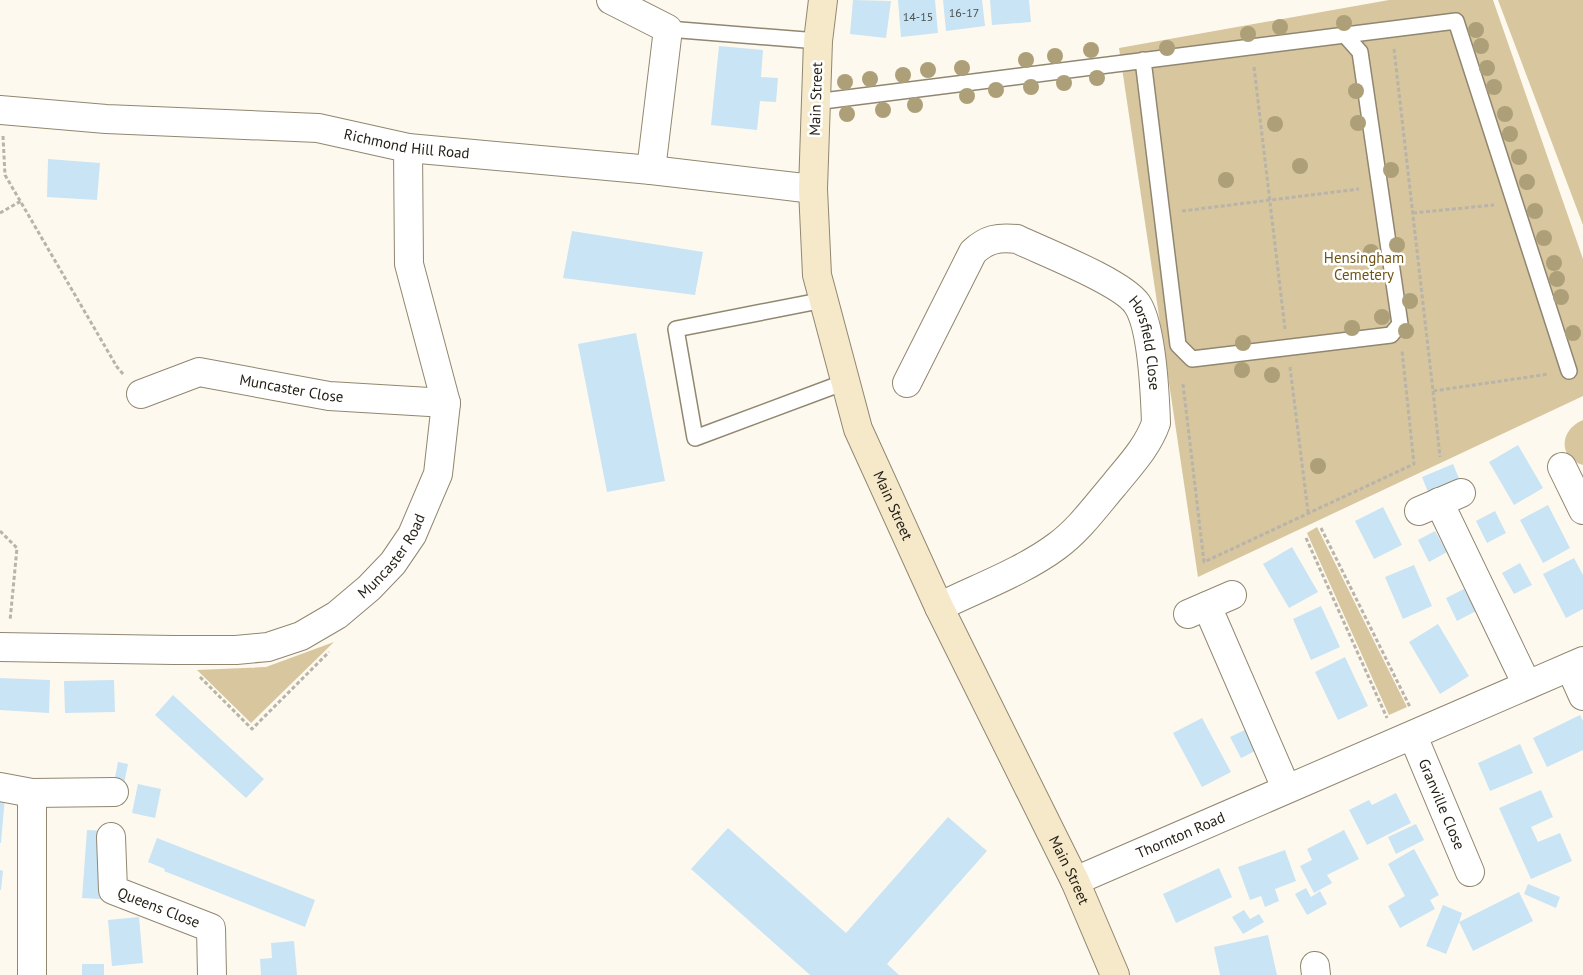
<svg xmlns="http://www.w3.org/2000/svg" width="1583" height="975" font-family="'PT Sans',sans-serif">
	<rect width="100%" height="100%" fill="#fdf9ee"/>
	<path fill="#d7c69e" d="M 1389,0 L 1493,0 L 1583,259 L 1583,396 L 1198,577 L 1119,48 Z
		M 1498,0 L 1583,0 L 1583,225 Z
		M 1583,420 L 1583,465 C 1557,458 1560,429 1583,420 Z
		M 1317,527 L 1407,707 L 1389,715 L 1307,533 Z
		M 334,642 L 251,723 L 197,670 L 266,667 Z"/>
	<path fill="#c9e4f5" d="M 853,0 L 891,1 L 886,38 L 850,34 Z
		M 898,0 L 935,0 L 938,33 L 901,37 Z
		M 943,0 L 982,0 L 985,26 L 946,31 Z
		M 990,0 L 1029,0 L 1031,22 L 992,25 Z
		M 719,46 L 763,50 L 761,77 L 778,78 L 776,102 L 760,101 L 757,130 L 711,125 Z
		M 48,159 L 100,163 L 97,200 L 47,197 Z
		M 572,231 L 703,252 L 695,295 L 563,278 Z
		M 636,333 L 665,481 L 607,492 L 578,344 Z
		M 1518,445 L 1543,488 L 1514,505 L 1489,462 Z
		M 1453,464 L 1461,483 L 1430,497 L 1422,477 Z
		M 1548,505 L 1570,548 L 1543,563 L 1520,520 Z
		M 1383,507 L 1402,545 L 1374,559 L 1355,521 Z
		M 1495,511 L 1506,533 L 1487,543 L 1476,521 Z
		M 1435,531 L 1447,552 L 1429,562 L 1418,540 Z
		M 1292,547 L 1318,592 L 1289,608 L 1263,564 Z
		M 1574,558 L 1583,575 L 1583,609 L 1566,618 L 1543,574 Z
		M 1520,563 L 1532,585 L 1514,594 L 1502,573 Z
		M 1414,565 L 1432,606 L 1403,619 L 1385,577 Z
		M 1464,589 L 1476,611 L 1457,621 L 1446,598 Z
		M 1321,606 L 1340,647 L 1311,660 L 1293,619 Z
		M 1438,624 L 1469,676 L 1440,694 L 1409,642 Z
		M 1345,657 L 1368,706 L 1338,720 L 1315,672 Z
		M 0,678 L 50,680 L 49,713 L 0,710 Z
		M 114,680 L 115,712 L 65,713 L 64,681 Z
		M 173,695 L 264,779 L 246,798 L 155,715 Z
		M 1580,715 L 1583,721 L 1583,750 L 1547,767 L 1533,738 Z
		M 1202,718 L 1231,772 L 1202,787 L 1173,733 Z
		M 1251,727 L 1261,748 L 1241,758 L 1230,737 Z
		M 1520,744 L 1533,773 L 1490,791 L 1478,763 Z
		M 118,762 L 128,764 L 124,784 L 114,783 Z
		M 138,784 L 161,789 L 155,818 L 132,813 Z
		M 1541,790 L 1553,817 L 1531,827 L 1538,842 L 1560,833 L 1572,861 L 1531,879 L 1499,808 Z
		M 1396,793 L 1411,823 L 1367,845 L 1349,810 L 1369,800 L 1372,805 Z
		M 0,795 L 5,796 L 1,843 L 0,843 Z
		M 948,817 L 987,851 L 887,964 L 899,975 L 810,975 L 691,869 L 728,828 L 846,933 Z
		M 1416,824 L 1424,840 L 1396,854 L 1388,837 Z
		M 87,830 L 106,831 L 100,899 L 82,898 Z
		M 1344,830 L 1359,859 L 1327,875 L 1332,883 L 1314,893 L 1300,866 L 1312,860 L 1307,849 Z
		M 157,838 L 315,900 L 305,927 L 164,871 L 165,869 L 148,862 Z
		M 1414,849 L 1439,895 L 1430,900 L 1435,909 L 1400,928 L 1388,906 L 1405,896 L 1388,864 Z
		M 1285,850 L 1296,881 L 1275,889 L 1279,901 L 1265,907 L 1261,896 L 1250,900 L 1238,867 Z
		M 1219,868 L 1232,897 L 1176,923 L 1163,894 Z
		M 0,870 L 3,871 L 1,890 L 0,890 Z
		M 1528,884 L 1560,897 L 1556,908 L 1524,894 Z
		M 1306,888 L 1311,897 L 1320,891 L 1327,904 L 1307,915 L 1295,894 Z
		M 1519,892 L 1533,921 L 1473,951 L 1459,922 L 1446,954 L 1426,946 L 1443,905 L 1462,913 L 1459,922 Z
		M 1244,910 L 1250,919 L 1259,914 L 1264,922 L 1243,934 L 1232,917 Z
		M 139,917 L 143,963 L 112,966 L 108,920 Z
		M 1268,935 L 1277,975 L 1220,975 L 1214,947 Z
		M 294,941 L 297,975 L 261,975 L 260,959 L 272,958 L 271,943 Z
		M 82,964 L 104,964 L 104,975 L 82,975 Z"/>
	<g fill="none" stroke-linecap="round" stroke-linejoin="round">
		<defs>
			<path id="service" d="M 668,29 L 818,41
				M 1143,60 L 1178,345 L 1192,359 L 1391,335 L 1400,324 L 1360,52 L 1344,34
				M 815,102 L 1456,21 L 1569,371
				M 824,300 L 676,329 L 695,438 L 845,382"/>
			<g id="minor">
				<path d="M 611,0 L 668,29 L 651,170"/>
				<path id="s1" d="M 0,110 L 106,119 L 318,128 L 408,148 L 651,170 L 813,189"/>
				<path id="s2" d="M 907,383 L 973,252 C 987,239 998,237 1017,239 C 1044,252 1122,282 1137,304 C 1152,326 1155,394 1156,423 C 1147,448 1130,465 1114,485 C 1096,506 1079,530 1057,546 C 1022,572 977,588 939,607"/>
				<path id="s3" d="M 141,394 L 199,372 L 329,396 L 446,403"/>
				<path d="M 1562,467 L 1583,510"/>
				<path d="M 1439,502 L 1527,685"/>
				<path d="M 1419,511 L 1461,493"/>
				<path d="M 1207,606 L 1286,788"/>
				<path d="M 1188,614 L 1232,595"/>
				<path id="s4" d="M 0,647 L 173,650 L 236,650 L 268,647 L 301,636 L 337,615 L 369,588 L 393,563 L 412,535 L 438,474 L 446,403 L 409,264 L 408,148"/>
				<path d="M 1570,667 L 1583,696"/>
				<path id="s5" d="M 1413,736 L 1470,872"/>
				<path d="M 0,787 L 32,793 L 114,792"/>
				<path id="s6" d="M 111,837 L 113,890 L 211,928 L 212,975"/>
				<path id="s7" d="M 1075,881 L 1583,661"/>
				<path d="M 1315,966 L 1316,975"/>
				<path d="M 32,975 L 32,793"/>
			</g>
			<g id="secondary">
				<path id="s8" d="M 823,0 L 818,41 L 813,189 L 817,275 L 858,429 L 939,607 L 1075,881 L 1115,975"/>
			</g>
		</defs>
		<use href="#service" stroke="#918770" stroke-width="18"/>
		<use href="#minor" stroke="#918770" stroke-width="30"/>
		<use href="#secondary" stroke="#918770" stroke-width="30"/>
		<path stroke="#b8b4aa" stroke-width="3" stroke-dasharray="4 2.5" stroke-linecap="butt" d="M 1394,49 L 1433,391 L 1549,374
			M 1254,67 L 1285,329
			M 3,136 L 5,175 L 117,367 L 124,375
			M 1182,211 L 1359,189
			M 0,213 L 21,201
			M 1413,213 L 1494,205
			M 1290,367 L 1308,512
			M 1183,384 L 1204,562 L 1414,464 L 1402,350
			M 1433,391 L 1440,457
			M 1321,528 L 1410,707
			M 0,531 L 17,548 L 10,621
			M 1306,538 L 1387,718
			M 200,677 L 252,729 L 329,652"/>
		<use href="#service" stroke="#fff" stroke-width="15"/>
		<use href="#minor" stroke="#fff" stroke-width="28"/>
		<use href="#secondary" stroke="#f5e9ca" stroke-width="28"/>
	</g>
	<g fill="#ad9f77">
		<circle cx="1344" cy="23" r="8"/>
		<circle cx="1280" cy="27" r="8"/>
		<circle cx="1476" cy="30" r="8"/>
		<circle cx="1248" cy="34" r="8"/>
		<circle cx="1481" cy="46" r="8"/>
		<circle cx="1167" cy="48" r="8"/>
		<circle cx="1091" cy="50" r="8"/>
		<circle cx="1055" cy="56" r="8"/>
		<circle cx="1026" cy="60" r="8"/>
		<circle cx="962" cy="68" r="8"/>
		<circle cx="1487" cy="68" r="8"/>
		<circle cx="928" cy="70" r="8"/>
		<circle cx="903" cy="75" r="8"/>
		<circle cx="1097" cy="78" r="8"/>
		<circle cx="870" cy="79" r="8"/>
		<circle cx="845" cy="82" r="8"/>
		<circle cx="1064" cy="83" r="8"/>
		<circle cx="1031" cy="87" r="8"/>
		<circle cx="1494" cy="87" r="8"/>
		<circle cx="996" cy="90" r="8"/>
		<circle cx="1356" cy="91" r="8"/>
		<circle cx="967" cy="96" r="8"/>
		<circle cx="915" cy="105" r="8"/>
		<circle cx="883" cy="110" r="8"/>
		<circle cx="847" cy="114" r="8"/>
		<circle cx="1505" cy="114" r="8"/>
		<circle cx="1358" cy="123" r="8"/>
		<circle cx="1275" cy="124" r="8"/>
		<circle cx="1510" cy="134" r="8"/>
		<circle cx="1519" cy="157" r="8"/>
		<circle cx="1300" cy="166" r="8"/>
		<circle cx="1391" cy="170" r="8"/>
		<circle cx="1226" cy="180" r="8"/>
		<circle cx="1527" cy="182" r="8"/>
		<circle cx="1535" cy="211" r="8"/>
		<circle cx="1544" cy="238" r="8"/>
		<circle cx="1397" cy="245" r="8"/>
		<circle cx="1371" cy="252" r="8"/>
		<circle cx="1554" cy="263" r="8"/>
		<circle cx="1557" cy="279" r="8"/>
		<circle cx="1561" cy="297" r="8"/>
		<circle cx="1410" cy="301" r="8"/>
		<circle cx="1382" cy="317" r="8"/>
		<circle cx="1352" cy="328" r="8"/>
		<circle cx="1406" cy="331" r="8"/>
		<circle cx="1573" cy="333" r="8"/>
		<circle cx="1243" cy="343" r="8"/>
		<circle cx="1242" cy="370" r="8"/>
		<circle cx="1272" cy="375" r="8"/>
		<circle cx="1318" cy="466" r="8"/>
	</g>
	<g text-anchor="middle" stroke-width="5" stroke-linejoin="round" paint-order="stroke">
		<g font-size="12" fill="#4c504c">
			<text x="964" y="17">16-17</text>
			<text x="918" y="21">14-15</text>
		</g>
		<g font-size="15" fill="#221e14" stroke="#fff">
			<text transform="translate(816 99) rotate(-88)" y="5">Main Street</text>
			<text dy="5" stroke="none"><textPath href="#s1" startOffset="409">Richmond Hill Road</textPath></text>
			<text dy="5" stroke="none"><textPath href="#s2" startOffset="372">Horsfield Close</textPath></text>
			<text dy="5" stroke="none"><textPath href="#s3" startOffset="156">Muncaster Close</textPath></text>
			<text dy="5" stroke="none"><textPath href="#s8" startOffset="519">Main Street</textPath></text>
			<text dy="5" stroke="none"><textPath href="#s4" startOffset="426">Muncaster Road</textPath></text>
			<text dy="5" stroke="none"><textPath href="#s5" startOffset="74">Granville Close</textPath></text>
			<text dy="5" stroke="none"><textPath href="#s7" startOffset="115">Thornton Road</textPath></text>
			<text dy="5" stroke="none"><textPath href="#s8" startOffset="924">Main Street</textPath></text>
			<text dy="5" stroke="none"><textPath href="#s6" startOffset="102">Queens Close</textPath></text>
		</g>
		<g font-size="15" fill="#6c5515" stroke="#fff">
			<text x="1364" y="263">Hensingham<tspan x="1364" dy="17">Cemetery</tspan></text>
		</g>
	</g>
</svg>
